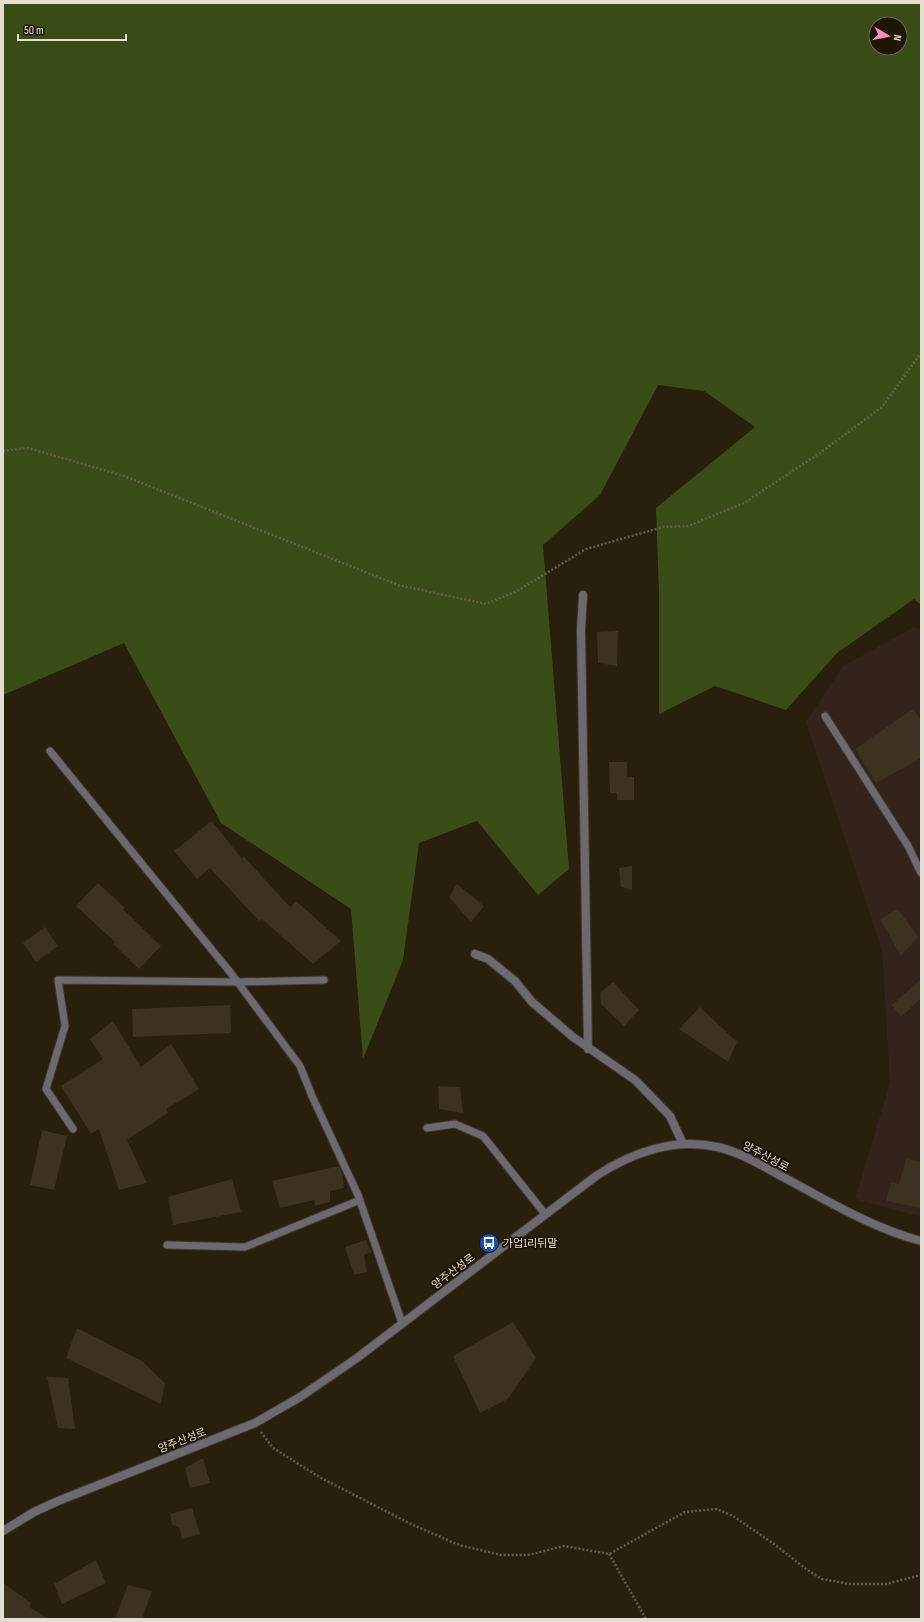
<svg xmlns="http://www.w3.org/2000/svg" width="924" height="1622" font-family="'Sofia Sans Condensed','Noto Sans KR',sans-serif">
	<rect width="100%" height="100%" fill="#281f0c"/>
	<path fill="#34231b" d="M 914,627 L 921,629 L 921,1217 L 855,1199 L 890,1083 L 882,950 L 806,722 L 843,666 Z"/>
	<path fill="#3b4d16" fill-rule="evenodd" d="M 3,3 L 921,3 L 921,605 L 914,599 L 837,653 L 786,710 L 715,686 L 659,714 L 659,594 L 656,508 L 755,427 L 704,391 L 658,385 L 600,495 L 543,545 L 569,869 L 538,895 L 477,821 L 419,843 L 403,960 L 363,1059 L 351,909 L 221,823 L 124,643 L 3,695 ZM 876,24 L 900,24 L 900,48 L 876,48 Z"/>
	<path fill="#3c321f" d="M 618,631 L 617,666 L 598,663 L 597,632 Z
		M 913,709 L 921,720 L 921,758 L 876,783 L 855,749 Z
		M 609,762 L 627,762 L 627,777 L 634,777 L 634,800 L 617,800 L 617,793 L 610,793 Z
		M 212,821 L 242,859 L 244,857 L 290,907 L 296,901 L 341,941 L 313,964 L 262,919 L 259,921 L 210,868 L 197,879 L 174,851 Z
		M 632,866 L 632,890 L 621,887 L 619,868 Z
		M 98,883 L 125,908 L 123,909 L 161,946 L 139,969 L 113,944 L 115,942 L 76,906 Z
		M 457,884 L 484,906 L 471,922 L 449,897 Z
		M 898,909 L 918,937 L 901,956 L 880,919 Z
		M 45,927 L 58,946 L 36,962 L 23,943 Z
		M 921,979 L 921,998 L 901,1017 L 892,1005 Z
		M 613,982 L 639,1010 L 624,1026 L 601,1004 L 600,993 Z
		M 230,1005 L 231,1033 L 133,1037 L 132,1009 Z
		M 700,1007 L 737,1042 L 728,1062 L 679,1029 Z
		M 113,1021 L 141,1067 L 171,1044 L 199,1089 L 166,1109 L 168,1113 L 127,1140 L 147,1183 L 119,1190 L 99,1129 L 91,1134 L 61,1086 L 103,1059 L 90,1039 Z
		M 438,1086 L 460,1087 L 463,1113 L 439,1109 Z
		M 42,1130 L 67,1136 L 54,1190 L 30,1185 Z
		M 906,1159 L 921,1162 L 921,1208 L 886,1201 L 891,1183 L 899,1184 Z
		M 339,1166 L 342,1172 L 344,1188 L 330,1191 L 330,1202 L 315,1206 L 314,1200 L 280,1208 L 272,1181 Z
		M 232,1179 L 241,1212 L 173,1225 L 168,1197 Z
		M 366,1240 L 371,1252 L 364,1255 L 367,1272 L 354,1275 L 345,1247 Z
		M 513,1322 L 536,1358 L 508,1399 L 480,1413 L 453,1356 Z
		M 77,1328 L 142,1361 L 165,1383 L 161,1404 L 66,1358 Z
		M 47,1377 L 68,1378 L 75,1429 L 58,1428 Z
		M 203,1458 L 210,1483 L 190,1488 L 185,1468 Z
		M 192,1508 L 200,1534 L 182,1539 L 179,1527 L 172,1525 L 170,1514 Z
		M 96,1560 L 106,1583 L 62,1604 L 54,1584 Z
		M 3,1583 L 31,1603 L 29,1607 L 49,1619 L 3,1619 Z
		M 128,1585 L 152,1591 L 142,1619 L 115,1619 Z"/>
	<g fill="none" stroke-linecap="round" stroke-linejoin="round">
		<defs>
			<path id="service" d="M 825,716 L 908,846 L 921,873
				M 50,751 L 230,972 L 300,1066 L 312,1096 L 358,1195 L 402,1323
				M 427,1128 L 455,1124 L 483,1136 L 545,1214
				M 73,1129 L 46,1089 L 65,1026 L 58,980 L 238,982 L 324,980
				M 167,1245 L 245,1247 L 360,1200"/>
			<path id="minor" d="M 583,595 L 581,630 L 588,1049
				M 475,954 L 488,959 L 515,981 L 532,1002 L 573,1037 L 635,1080 L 670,1116 L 683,1144"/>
			<path id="tertiary" d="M 3,1531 L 34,1512 L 58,1501 L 255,1423 L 300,1397 L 357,1358 L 596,1176 C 631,1153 675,1137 717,1147 C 741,1152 762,1166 783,1177 C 828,1201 872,1228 921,1241"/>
		</defs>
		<use href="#service" stroke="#423a28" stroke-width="9"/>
		<use href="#minor" stroke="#423a28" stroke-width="10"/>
		<use href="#tertiary" stroke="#423a28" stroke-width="10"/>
		<path stroke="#655d4c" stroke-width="2.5" stroke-dasharray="2 2" stroke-linecap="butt" d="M 3,451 L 28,448 L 124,476 L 398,585 L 486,604 L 517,591 L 586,549 L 663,527 L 688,526 L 744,503 L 820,453 L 882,407 L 921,353
			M 261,1432 L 273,1448 L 321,1478 L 413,1525 L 459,1545 L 501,1555 L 528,1555 L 564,1546 L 609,1554 L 685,1512 L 717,1509 L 733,1516 L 774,1544 L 806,1569 L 822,1579 L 850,1584 L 886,1584 L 921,1575
			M 609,1554 L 646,1619"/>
		<use href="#service" stroke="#6c6972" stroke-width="7"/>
		<use href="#minor" stroke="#6c6972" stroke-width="8"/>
		<use href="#tertiary" stroke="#6c6972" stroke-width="8"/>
	</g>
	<defs>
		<symbol id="bus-disc" viewBox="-11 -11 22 22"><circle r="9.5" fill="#1a4fb4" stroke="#1e1504"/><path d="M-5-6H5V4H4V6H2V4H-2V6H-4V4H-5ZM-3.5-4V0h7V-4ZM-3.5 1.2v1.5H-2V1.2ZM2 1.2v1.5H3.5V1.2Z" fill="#fff"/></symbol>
	</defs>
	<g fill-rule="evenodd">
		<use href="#bus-disc" x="478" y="1232" width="22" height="22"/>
	</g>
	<g text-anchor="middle" stroke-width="3.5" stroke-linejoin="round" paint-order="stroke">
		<g font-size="11" fill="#e4ded2" stroke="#1e1504">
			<text transform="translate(766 1156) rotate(28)" y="4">양주산성로</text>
			<text transform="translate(453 1271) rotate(-37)" y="4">양주산성로</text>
			<text transform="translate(182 1440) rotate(-21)" y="4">양주산성로</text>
		</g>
		<g font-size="11" fill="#e4ded2" stroke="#1e1504" text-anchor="start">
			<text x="503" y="1247">가업1리뒤말</text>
		</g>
	</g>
	<rect width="924" height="1622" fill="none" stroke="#e4ded2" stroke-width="8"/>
	<g transform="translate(888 36) rotate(100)"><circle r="19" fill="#1e1504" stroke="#6d6556"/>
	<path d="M0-3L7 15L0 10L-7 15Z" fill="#fc8fc1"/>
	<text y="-6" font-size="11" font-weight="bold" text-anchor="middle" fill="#e4ded2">N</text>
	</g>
	<path d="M18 34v6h108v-6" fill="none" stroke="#e4ded2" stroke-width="2"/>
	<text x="24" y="34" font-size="12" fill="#e4ded2" stroke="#1e1504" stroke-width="3" paint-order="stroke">50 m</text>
</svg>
